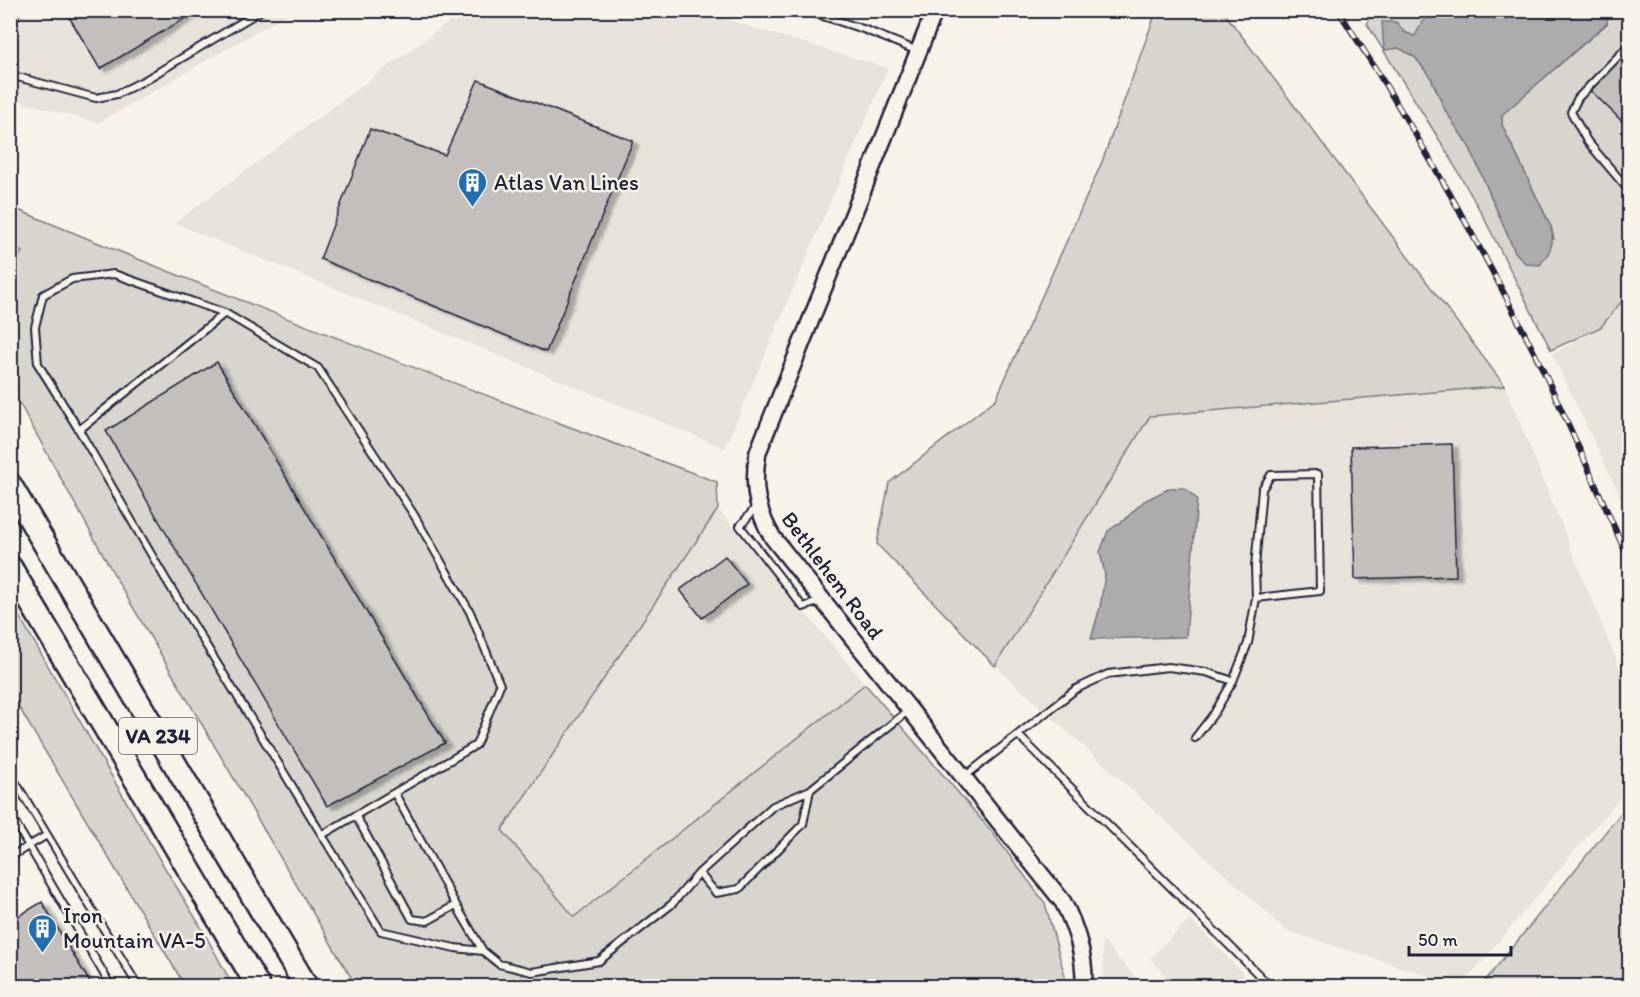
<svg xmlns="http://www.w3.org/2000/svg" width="1640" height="997" font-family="Itim,sans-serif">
	<defs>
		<filter id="shadow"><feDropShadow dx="6" dy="3.5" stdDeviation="1.5" flood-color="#0004"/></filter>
	</defs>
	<rect width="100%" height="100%" fill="#f7f3e8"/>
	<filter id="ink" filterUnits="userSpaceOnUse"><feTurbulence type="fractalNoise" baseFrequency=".0167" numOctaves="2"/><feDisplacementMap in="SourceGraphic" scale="12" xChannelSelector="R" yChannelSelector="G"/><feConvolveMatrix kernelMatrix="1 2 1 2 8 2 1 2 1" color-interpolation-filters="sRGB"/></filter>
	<g filter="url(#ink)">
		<path fill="#e7e3db" d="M 10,11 L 293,11 L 98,123 L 11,99 Z
			M 464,11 L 698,11 L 888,68 L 725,448 L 174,223 Z
			M 1629,292 L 1629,515 L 1552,354 L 1601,327 Z
			M 1505,386 L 1629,691 L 1629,787 L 1461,986 L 1287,931 L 995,666 L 1150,416 Z
			M 718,509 L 865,684 L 574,918 L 501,830 Z
			M 1190,919 L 1241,971 L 1250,986 L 1176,986 L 1150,958 Z
			M 1102,940 L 1143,986 L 1104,986 Z"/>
		<path fill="#d8d5cf" stroke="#7d7c85" stroke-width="1.5" d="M 1159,10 L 1223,11 L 1505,386 L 1150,416 L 995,666 L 877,544 L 889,483 L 996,399 L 1102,162 L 1156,12 Z
			M 1366,11 L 1435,11 L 1422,22 L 1415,37 L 1404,32 L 1396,22 L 1383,32 L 1384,50 L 1399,48 L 1415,57 L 1431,78 L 1445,110 L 1470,148 L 1515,252 L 1554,239 L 1551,227 L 1502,125 L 1502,114 L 1607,24 L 1608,11 L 1629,11 L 1629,292 L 1601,327 L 1551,350 L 1483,216 L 1442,144 L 1367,24 L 1371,17 Z
			M 11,207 C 244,304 480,394 717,482 L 718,509 L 502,830 L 574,917 L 865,684 L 992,832 L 1045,903 L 1066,980 L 1066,986 L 356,986 L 121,587 L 11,388 L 11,269 L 22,252 L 11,245 Z
			M 10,600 L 160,860 L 201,927 L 233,986 L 185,986 L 11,694 Z
			M 1629,803 L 1629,986 L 1481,986 Z"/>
		<path fill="#aeabad" stroke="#76747f" stroke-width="1.5" d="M 1435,11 L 1608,11 L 1607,23 L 1502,115 L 1502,125 L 1551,227 C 1555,244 1550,252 1540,265 L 1526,264 L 1515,252 L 1470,148 L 1445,110 L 1431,78 L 1415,57 L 1399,48 L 1384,50 L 1382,22 L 1396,22 L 1404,32 L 1415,36 L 1422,22 Z
			M 1170,488 L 1185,488 L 1197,499 L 1186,637 L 1091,639 L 1100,607 L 1105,575 L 1100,552 L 1108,531 L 1124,520 L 1144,501 Z"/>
		<path fill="#c2bfbd" stroke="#22223b" stroke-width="1.5" filter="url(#shadow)" d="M 65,10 L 199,10 L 100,69 Z
			M 1624,53 L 1630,59 L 1630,129 L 1589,89 Z
			M 478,80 L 633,141 L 546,352 L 320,259 L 370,129 L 445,155 Z
			M 217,362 L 445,743 L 327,806 L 106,431 Z
			M 1452,444 L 1456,576 L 1355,579 L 1351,447 Z
			M 725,556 L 747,584 L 702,618 L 680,590 Z
			M 42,902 L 92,986 L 10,986 L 10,921 Z"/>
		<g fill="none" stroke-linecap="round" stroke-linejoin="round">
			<defs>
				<path id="service" d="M 804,10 L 863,29 L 918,51
					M 10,32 L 16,10
					M 10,75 L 96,98 L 117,94 L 145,80 L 262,10
					M 1626,187 L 1587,141 L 1571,112 L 1578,98 L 1630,44
					M 79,430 L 225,313
					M 757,506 L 740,526 L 803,607 L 822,601
					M 1018,735 L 1270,986
					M 1195,738 L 1215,712 L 1233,681 L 1248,643 L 1256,598 L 1255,567 L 1262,489 L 1271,475 L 1318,474 L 1320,591 L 1256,598
					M 10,773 L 138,986
					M 964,777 L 1076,689 L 1108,674 L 1168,667 L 1206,672 L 1233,681
					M 10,814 L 111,986
					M 356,816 L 412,919 L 427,921 L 456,905 L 395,794
					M 322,835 L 165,578 L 79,430 L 38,364 L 35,327 L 43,295 L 72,279 L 114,274 L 225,313 L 318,368 L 414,515 L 470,612 L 500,685 L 476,745 L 322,835 L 381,931 L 455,948 L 483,951 L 499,964 L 532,972 L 599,961 L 672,904 L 699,873 L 773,806 L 810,790 L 909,710
					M 10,857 L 47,835
					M 699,873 L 716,893 L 739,889 L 803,824 L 810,790
					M 456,905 L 483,951"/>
				<path id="tertiary" d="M 935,10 L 758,452 C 752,484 756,510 773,538 L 1063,902 C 1077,929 1085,956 1084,986"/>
				<path id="motorway" d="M 10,485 L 306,986
					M 10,567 L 258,986"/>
			</defs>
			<use href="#service" stroke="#22223b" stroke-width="10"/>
			<use href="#tertiary" stroke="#22223b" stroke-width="20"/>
			<use href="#motorway" stroke="#22223b" stroke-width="27"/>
			<use href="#service" stroke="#f7f3e8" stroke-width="6"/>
			<use href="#tertiary" stroke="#f7f3e8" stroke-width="15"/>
			<use href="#motorway" stroke="#f7f3e8" stroke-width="22"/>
			<defs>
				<path id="rail" d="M 1338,10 C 1411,122 1478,239 1537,358 C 1570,425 1599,494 1630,562"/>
			</defs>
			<use href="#rail" stroke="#22223b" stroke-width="6"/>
			<use href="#rail" stroke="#f7f3e8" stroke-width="4" stroke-dasharray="11" stroke-linecap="butt"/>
		</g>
	</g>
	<defs>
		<symbol id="building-pin" viewBox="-11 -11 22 30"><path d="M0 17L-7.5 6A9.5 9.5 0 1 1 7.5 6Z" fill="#1f6fb2" stroke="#f7f3e8"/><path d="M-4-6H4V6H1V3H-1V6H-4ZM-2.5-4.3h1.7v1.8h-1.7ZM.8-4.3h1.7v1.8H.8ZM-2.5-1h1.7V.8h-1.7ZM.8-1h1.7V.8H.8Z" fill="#fff"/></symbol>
	</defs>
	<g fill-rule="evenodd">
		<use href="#building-pin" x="456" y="166" width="33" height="45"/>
		<use href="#building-pin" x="26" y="912" width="33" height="45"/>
	</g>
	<g text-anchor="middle" stroke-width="5" stroke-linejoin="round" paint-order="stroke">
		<rect fill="#f7f3e8" stroke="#62616f" stroke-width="1.5" x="119" y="718" width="78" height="36" rx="4.5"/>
		<g font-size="21" font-weight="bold" fill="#22223b">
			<text x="158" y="743">VA 234</text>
		</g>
		<g font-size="22" fill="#22223b" stroke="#f7f3e8" text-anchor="start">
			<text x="494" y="190">Atlas Van Lines</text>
			<text x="63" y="923">Iron<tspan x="63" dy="25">Mountain VA-5</tspan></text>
		</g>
		<g font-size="22" fill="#22223b" stroke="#f7f3e8">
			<text transform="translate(833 575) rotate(53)" y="8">Bethlehem Road</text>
		</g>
	</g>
	<rect width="1640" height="997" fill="none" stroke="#f7f3e8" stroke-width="36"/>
	<rect x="18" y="18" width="1604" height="961" fill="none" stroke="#22223b" stroke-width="2" filter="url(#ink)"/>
	<path d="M1409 946v9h102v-9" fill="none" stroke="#22223b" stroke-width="3"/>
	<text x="1418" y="946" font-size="18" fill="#22223b" stroke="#f7f3e8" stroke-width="4.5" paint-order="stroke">50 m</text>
</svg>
